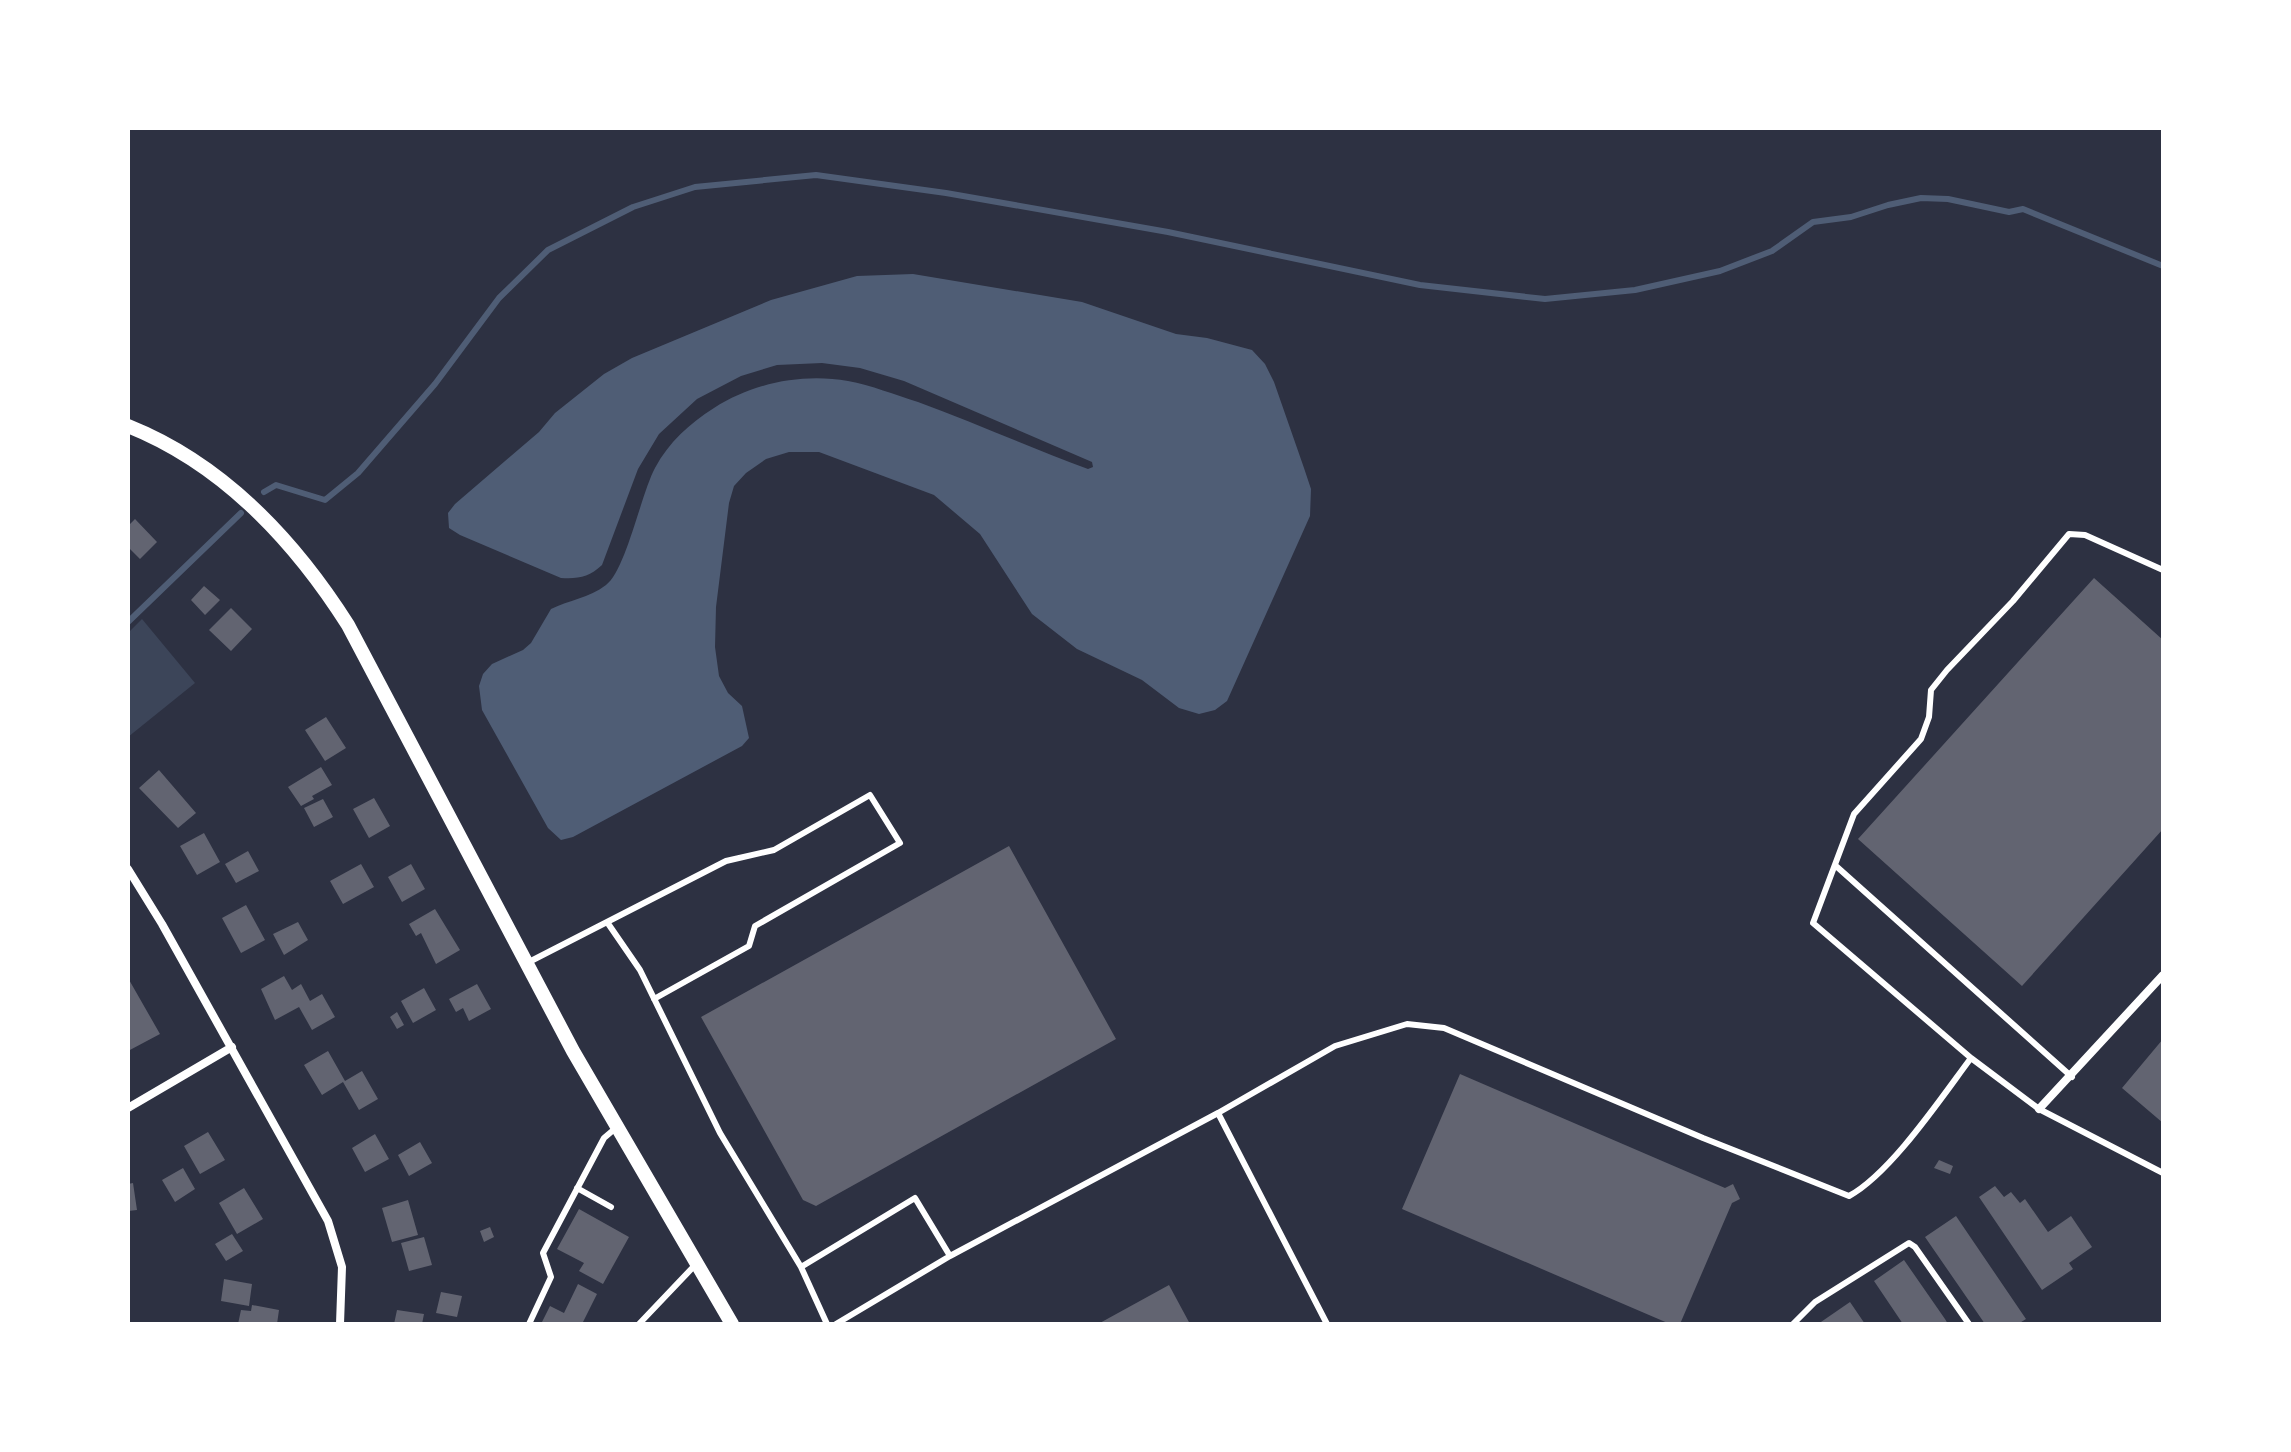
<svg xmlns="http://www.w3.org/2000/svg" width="2291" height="1452" font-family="'Roboto Condensed',sans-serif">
	<rect width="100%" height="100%" fill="#2d3142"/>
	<path fill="#3c4559" d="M 142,619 L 195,683 L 128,737 L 128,633 Z"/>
	<path fill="#4f5d75" d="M 913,274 L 1082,302 L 1176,334 L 1207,338 L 1252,350 L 1265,364 L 1274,382 L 1304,468 L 1311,489 L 1310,516 L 1227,701 L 1215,710 L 1199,714 L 1179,708 L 1142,680 L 1077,649 L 1032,614 L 980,534 L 934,495 L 819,452 L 789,452 L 766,459 L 746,473 L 734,486 L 729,503 L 716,607 L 715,647 L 719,676 L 728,693 L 742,706 L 749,738 L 742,746 L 573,837 L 561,840 L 548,828 L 482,710 L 479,686 L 483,674 L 492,664 L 523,650 L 531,643 L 551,609 C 569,600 589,598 606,585 C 626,570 641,494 655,468 C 669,442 689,424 714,408 C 753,383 802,373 848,381 C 871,385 895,395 918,402 C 975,423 1031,448 1088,469 L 1093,467 L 1092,462 L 904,381 L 860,368 L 822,363 L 777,365 L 741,376 L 697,399 L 659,434 L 638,469 L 602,565 C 589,577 579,579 561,578 L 460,535 L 449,528 L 448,513 L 455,504 L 539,432 L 555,413 L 604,374 L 632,358 L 771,300 L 857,276 Z"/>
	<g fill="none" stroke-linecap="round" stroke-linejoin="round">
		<path stroke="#4f5d75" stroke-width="6" d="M 264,492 L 276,485 L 325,500 L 358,473 L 435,384 L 499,298 L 548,250 L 633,207 L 695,187 L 816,175 L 946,193 L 1168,232 L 1420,285 L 1545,299 L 1635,290 L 1720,271 L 1772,251 L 1813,222 L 1851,217 L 1888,205 L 1921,198 L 1948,199 L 2009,212 L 2023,209 L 2163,266
			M 128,622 L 241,513"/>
	</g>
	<path fill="#626471" d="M 135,519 L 157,542 L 140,559 L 128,547 L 128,526 Z
		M 2094,578 L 2163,640 L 2163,829 L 2022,986 L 1858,839 Z
		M 204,586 L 220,600 L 205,615 L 191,600 Z
		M 231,608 L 252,629 L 231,651 L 209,630 Z
		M 326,717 L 346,748 L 325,761 L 305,730 Z
		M 321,767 L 332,785 L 312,796 L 314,799 L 301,806 L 288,787 Z
		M 159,770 L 196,813 L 178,828 L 139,788 Z
		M 374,798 L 390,826 L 369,838 L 353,809 Z
		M 323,799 L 333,817 L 314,827 L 304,808 Z
		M 204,833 L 220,862 L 197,875 L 180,846 Z
		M 1009,846 L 1116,1039 L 816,1206 L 803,1200 L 701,1017 Z
		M 248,851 L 259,871 L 236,883 L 225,864 Z
		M 361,864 L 374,887 L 343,904 L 330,881 Z
		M 411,864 L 425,889 L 402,902 L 388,877 Z
		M 246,905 L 265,940 L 241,953 L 222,918 Z
		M 435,909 L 460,950 L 436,964 L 421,933 L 416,936 L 409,924 Z
		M 298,922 L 308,940 L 284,955 L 273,934 Z
		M 284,976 L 292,990 L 301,984 L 310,1001 L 322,994 L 335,1017 L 312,1030 L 299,1007 L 275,1020 L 261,989 Z
		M 128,978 L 160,1034 L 128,1051 Z
		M 477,984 L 491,1009 L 469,1021 L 463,1008 L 456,1012 L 449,999 Z
		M 424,988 L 436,1010 L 413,1023 L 401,1001 Z
		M 397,1012 L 404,1025 L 397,1029 L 390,1017 Z
		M 2163,1039 L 2163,1123 L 2122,1088 Z
		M 328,1051 L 345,1081 L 362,1071 L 378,1099 L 359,1110 L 343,1082 L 322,1095 L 304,1065 Z
		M 1460,1074 L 1725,1188 L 1733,1184 L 1740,1199 L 1732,1203 L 1680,1324 L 1670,1324 L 1402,1209 Z
		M 208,1132 L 225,1160 L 200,1174 L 184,1146 Z
		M 375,1134 L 389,1159 L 365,1172 L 352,1148 Z
		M 420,1142 L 432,1163 L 409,1176 L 398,1155 Z
		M 1939,1160 L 1953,1166 L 1950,1174 L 1934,1168 Z
		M 183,1168 L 195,1189 L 175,1202 L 162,1180 Z
		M 133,1183 L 137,1210 L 128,1211 L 128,1184 Z
		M 1995,1186 L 2004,1197 L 2011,1192 L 2020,1203 L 2025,1199 L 2048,1232 L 2071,1216 L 2092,1247 L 2069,1263 L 2073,1269 L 2042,1290 L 1979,1197 Z
		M 244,1188 L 263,1219 L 237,1234 L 219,1203 Z
		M 408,1200 L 418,1235 L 392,1242 L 382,1208 Z
		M 579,1209 L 629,1237 L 603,1284 L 579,1271 L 584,1263 L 557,1249 Z
		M 1956,1216 L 2026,1319 L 2018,1324 L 1985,1324 L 1925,1237 Z
		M 490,1227 L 494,1237 L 484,1242 L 480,1231 Z
		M 232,1234 L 243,1251 L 226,1261 L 215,1244 Z
		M 424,1237 L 432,1265 L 409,1271 L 401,1243 Z
		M 1904,1260 L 1945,1319 L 1948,1324 L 1903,1324 L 1874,1281 Z
		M 224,1279 L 252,1284 L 249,1306 L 221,1301 Z
		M 578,1284 L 597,1294 L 582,1324 L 541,1324 L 550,1306 L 564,1313 Z
		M 1169,1285 L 1190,1324 L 1098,1324 Z
		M 441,1292 L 462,1296 L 457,1317 L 436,1313 Z
		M 1850,1302 L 1865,1324 L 1818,1324 Z
		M 252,1305 L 279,1310 L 277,1324 L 238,1324 L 241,1310 L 251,1311 Z
		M 397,1310 L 424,1314 L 422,1324 L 394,1324 Z"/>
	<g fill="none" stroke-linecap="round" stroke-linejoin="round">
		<path stroke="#fff" stroke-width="6" d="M 2163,570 L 2085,535 L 2069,534 L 2013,601 L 1947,670 L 1931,690 L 1929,717 L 1921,739 L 1854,814 L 1813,923 L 1971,1058 L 2039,1109 L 2163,1173
			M 1836,866 L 2072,1077
			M 607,922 L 726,861 L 774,850 L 870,795 L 900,843 L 755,926 L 749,946 L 654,999
			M 527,963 L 607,922 L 640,970 L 720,1133 L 801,1267 L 827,1324
			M 1218,1113 L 1327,1324
			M 577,1188 L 611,1207
			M 801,1267 L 915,1198 L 950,1256
			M 529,1324 L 551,1277 L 543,1253 L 604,1138 L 617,1127
			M 639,1324 L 697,1263
			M 836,1324 L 950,1256 L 1218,1113 L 1335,1046 L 1407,1024 L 1444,1028 L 1703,1138 L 1849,1196 C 1891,1173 1941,1098 1971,1058
			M 1793,1324 L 1815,1302 L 1909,1243 L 1915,1247 L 1969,1324"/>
		<path stroke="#fff" stroke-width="8" d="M 128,869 L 162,924 L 328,1221 L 342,1267 L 340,1324
			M 128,1108 L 232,1047
			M 2039,1109 L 2163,975"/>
		<path stroke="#fff" stroke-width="14" d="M 128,426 C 223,464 294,540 348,625 L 573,1051 L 732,1324"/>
	</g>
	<rect width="2291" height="1452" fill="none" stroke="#ffffff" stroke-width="260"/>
</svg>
